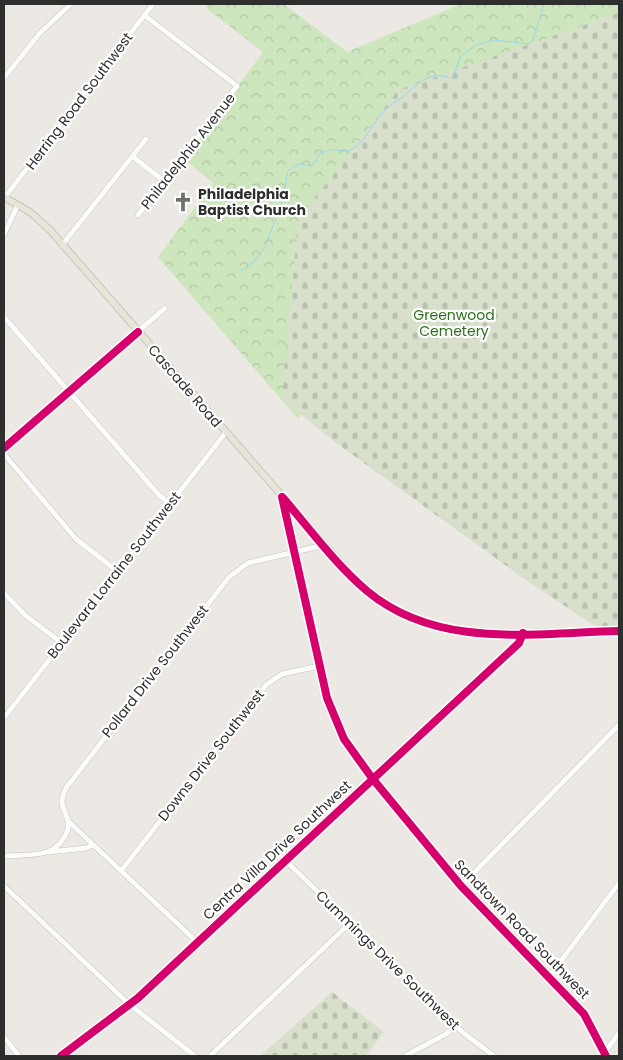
<svg xmlns="http://www.w3.org/2000/svg" width="623" height="1060" font-family="Poppins,sans-serif">
	<defs>
		<pattern id="forest-crowns" width="20" height="18" patternUnits="userSpaceOnUse" patternTransform="scale(1.25)"><rect width="20" height="18" fill="#cee6be"/><path d="M2 6a3 3 0 1 1 6 0M12 15a3 3 0 1 1 6 0" fill="none" stroke="#b1c6a4"/></pattern>
		<pattern id="cemetery-stones" width="16" height="16" patternUnits="userSpaceOnUse" patternTransform="scale(1.25)"><rect width="16" height="16" fill="#d8e0cc"/><path d="M2 7V4a2 2 0 0 1 4 0v3zM10 15v-3a2 2 0 0 1 4 0v3z" fill="#bac0b0"/></pattern>
	</defs>
	<rect width="100%" height="100%" fill="#ece8e4"/>
	<path fill="url(#forest-crowns)" d="M 209,4 L 284,4 L 347,52 L 461,4 L 619,4 L 619,66 L 405,276 L 298,419 L 158,257 L 213,183 L 184,159 L 263,52 L 206,8 Z"/>
	<path fill="url(#cemetery-stones)" d="M 619,13 L 619,631 L 603,631 L 533,585 L 339,445 L 282,400 L 298,221 L 398,90 Z
		M 332,992 L 384,1032 L 366,1056 L 260,1056 Z"/>
	<g fill="none" stroke-linecap="round" stroke-linejoin="round">
		<path stroke="#99d6ec" stroke-width="1" d="M 241,271 L 254,262 L 265,246 L 282,203 L 288,170 L 299,164 L 312,166 L 316,161 L 318,155 C 332,146 334,151 348,151 C 365,144 368,130 379,117 C 385,108 395,103 403,97 C 418,84 429,70 450,78 L 454,76 L 460,57 L 476,45 L 495,40 L 528,44 L 533,40 L 544,4"/>
		<defs>
			<path id="minor" d="M 4,78 L 40,33 L 71,4
				M 133,157 L 164,181
				M 5,197 L 153,4
				M 138,215 L 237,86 L 144,15
				M 4,234 L 18,205
				M 62,245 L 146,139
				M 4,317 L 159,495 L 169,503
				M 4,448 L 165,308
				M 4,454 L 76,539 L 117,571
				M 282,497 L 327,698 L 344,739 L 372,778 L 461,886 L 584,1014 L 606,1056
				M 4,593 L 26,616 L 62,643
				M 4,718 L 226,432
				M 68,821 L 197,942
				M 49,852 L 86,848 L 93,845
				M 4,856 C 17,855 35,856 47,852 C 58,849 71,832 68,821 C 64,806 58,805 66,788 L 229,577 L 248,563 L 324,545
				M 285,860 L 461,1031 L 494,1056
				M 121,871 L 266,685 L 282,674 L 319,666
				M 4,886 L 129,1004 L 195,1056
				M 461,886 L 619,725
				M 549,977 L 619,883
				M 4,1037 L 19,1056
				M 61,1056 L 138,998 L 519,643 L 523,633
				M 210,1056 L 350,923
				M 405,1056 L 446,1034 L 456,1026
				M 602,1056 L 619,1033"/>
			<path id="major" d="M 4,197 L 30,212 L 50,230 L 352,576 C 390,612 431,631 484,634 L 619,631"/>
		</defs>
		<use href="#minor" stroke="#c5c4c5" stroke-width="6"/>
		<use href="#major" stroke="#c6c5c4" stroke-width="8"/>
		<use href="#minor" stroke="#fcfcfb" stroke-width="5"/>
		<use href="#major" stroke="#e8e4d6" stroke-width="6"/>
		<defs>
			<path id="cycleway" d="M 4,448 L 138,332
				M 282,497 L 327,698 L 344,739 L 372,778 L 461,886 L 584,1014 L 606,1056
				M 283,498 C 310,529 336,565 367,591 C 438,650 534,633 619,631
				M 61,1056 L 138,998 L 519,643 L 523,633"/>
		</defs>
		<use href="#cycleway" stroke="#fff" stroke-width="11"/>
		<use href="#cycleway" stroke="#d6006c" stroke-width="8"/>
	</g>
	<defs>
		<symbol id="church-bare" viewBox="-9 -9 18 18"><path d="M-1.2-6h2.4v3.5h3.3v2.4h-3.3V6h-2.4V-.1h-3.3v-2.4h3.3Z" fill="#706f6e" stroke="#fff" stroke-width="2.5" paint-order="stroke"/></symbol>
	</defs>
	<g fill-rule="evenodd">
		<use href="#church-bare" x="169" y="188" width="28" height="28"/>
	</g>
	<g text-anchor="middle" stroke-width="4.5" stroke-linejoin="round" paint-order="stroke">
		<g font-size="14" fill="#2e2e2e" stroke="#fff">
			<text transform="translate(79 101) rotate(-53)" y="5">Herring Road Southwest</text>
			<text transform="translate(188 151) rotate(-52)" y="5">Philadelphia Avenue</text>
			<text transform="translate(185 386) rotate(49)" y="5">Cascade Road</text>
			<text transform="translate(114 575) rotate(-52)" y="5">Boulevard Lorraine Southwest</text>
			<text transform="translate(155 671) rotate(-52)" y="5">Pollard Drive Southwest</text>
			<text transform="translate(211 755) rotate(-52)" y="5">Downs Drive Southwest</text>
			<text transform="translate(277 850) rotate(-43)" y="5">Centra Villa Drive Southwest</text>
			<text transform="translate(522 929) rotate(46)" y="5">Sandtown Road Southwest</text>
			<text transform="translate(388 960) rotate(44)" y="5">Cummings Drive Southwest</text>
		</g>
		<g font-size="14" font-weight="bold" fill="#2e2e2e" stroke="#fff" text-anchor="start">
			<text x="198" y="199">Philadelphia<tspan x="198" dy="16">Baptist Church</tspan></text>
		</g>
		<g font-size="14" fill="#2c6e1b" stroke="#fff">
			<text x="454" y="320">Greenwood<tspan x="454" dy="16">Cemetery</tspan></text>
		</g>
	</g>
	<rect width="623" height="1060" fill="none" stroke="#2e2e2e" stroke-width="10"/>
</svg>
